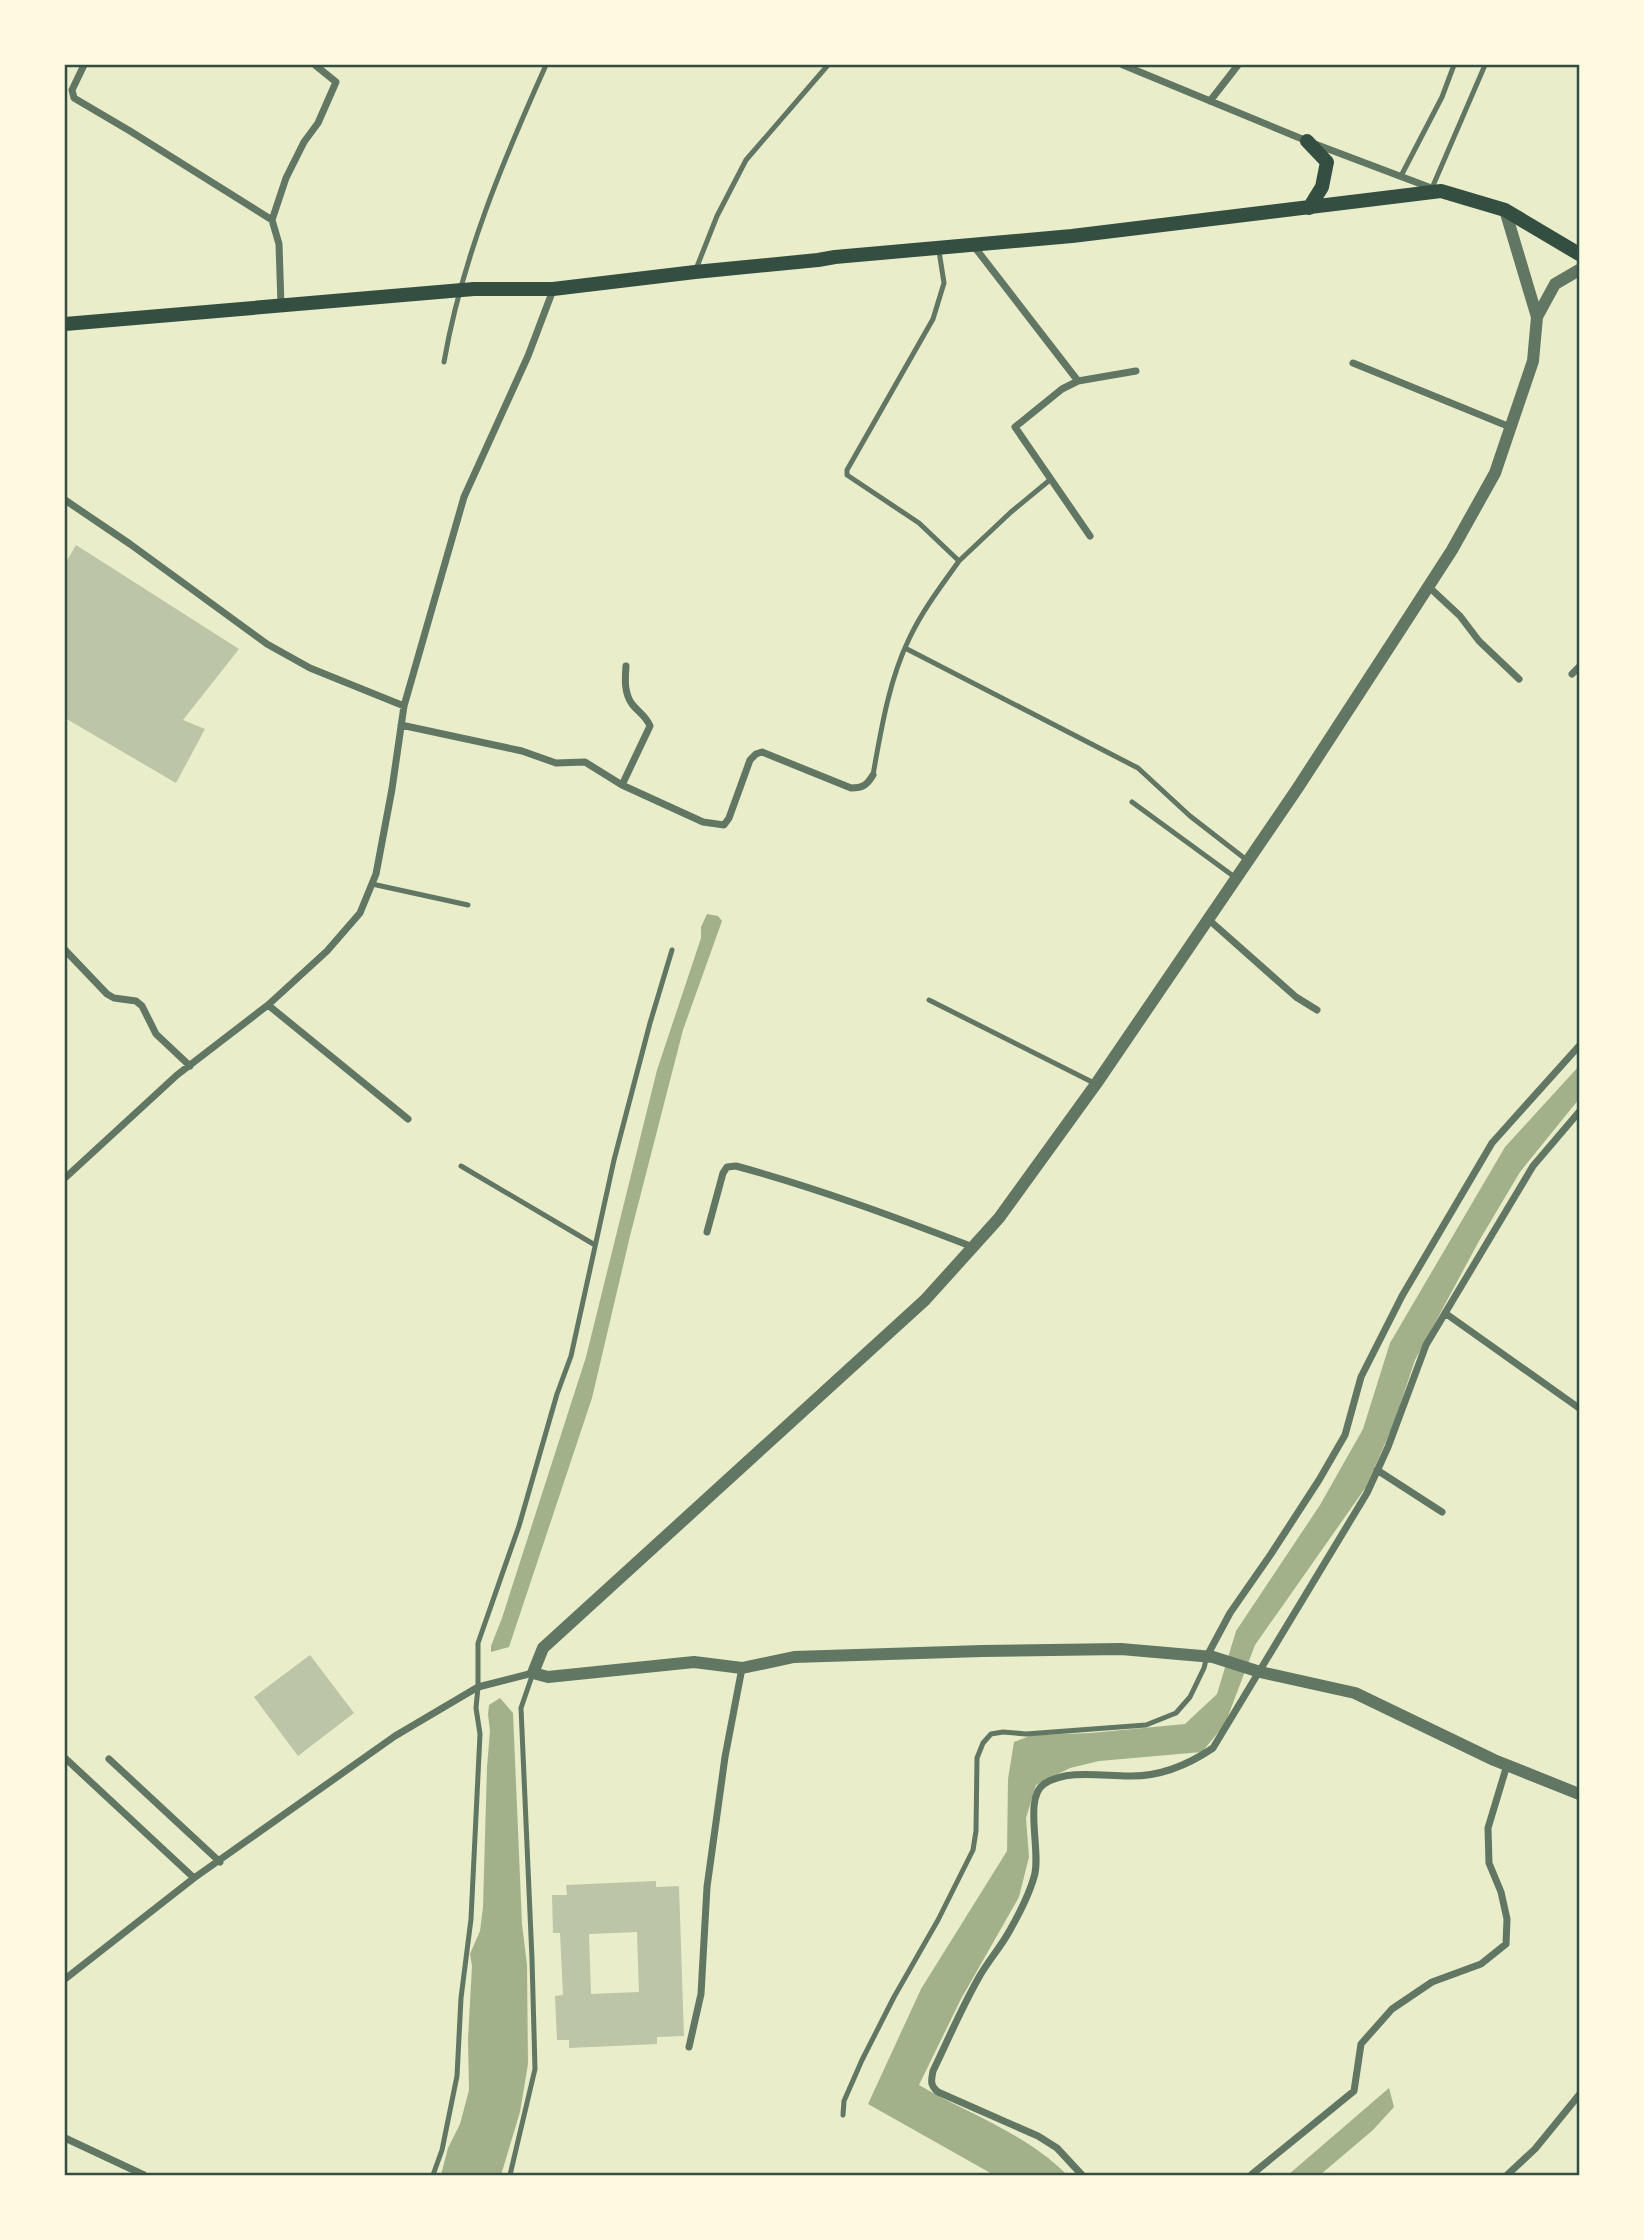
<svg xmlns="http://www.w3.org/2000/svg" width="1644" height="2240" font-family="'Fira Sans',sans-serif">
	<rect width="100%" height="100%" fill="#e9edc9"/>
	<path fill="#a3b18a" d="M 707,914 L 718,916 L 722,921 L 683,1030 L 630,1236 L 592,1398 L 509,1647 L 491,1652 L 491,1646 L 502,1618 L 586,1357 L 657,1070 L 701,938 L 701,927 Z
		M 1579,1066 L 1579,1099 L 1520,1172 L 1479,1241 L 1415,1360 L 1394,1423 L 1366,1487 L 1255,1645 L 1225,1724 L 1202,1752 L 1099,1761 L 1070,1768 L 1036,1785 L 1026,1818 L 1029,1857 L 1019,1897 L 961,1999 L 919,2085 C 968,2114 1026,2133 1067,2175 L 994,2175 L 868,2104 L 921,1989 L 1007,1851 L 1008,1779 L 1014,1742 L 1032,1735 L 1091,1733 L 1185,1724 L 1217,1694 L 1236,1631 L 1320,1505 L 1363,1429 L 1390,1343 L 1505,1147 Z
		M 500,1698 L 513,1713 L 522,1924 L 527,1965 L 528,2064 L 520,2112 L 501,2175 L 441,2175 L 448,2148 L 460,2124 L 469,2090 L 468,2039 L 472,1966 L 470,1954 L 480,1931 L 483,1907 L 487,1767 L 490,1731 L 488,1714 L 489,1705 Z
		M 1389,2088 L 1394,2107 L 1373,2130 L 1320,2175 L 1288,2175 Z"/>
	<path fill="#bcc5a7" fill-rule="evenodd" d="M 76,545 L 239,649 L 183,720 L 205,729 L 176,783 L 65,718 L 65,564 Z
		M 310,1655 L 354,1713 L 298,1756 L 254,1697 Z
		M 656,1881 L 656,1887 L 679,1886 L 684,2036 L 657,2037 L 657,2044 L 569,2048 L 569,2040 L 557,2040 L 555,1996 L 563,1995 L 560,1933 L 553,1933 L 552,1895 L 567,1895 L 566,1885 ZM 637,1932 L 639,1992 L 591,1994 L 589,1934 Z"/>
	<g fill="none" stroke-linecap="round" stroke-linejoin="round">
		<path stroke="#617663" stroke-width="5" d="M 1401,176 L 1442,97 L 1454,65
			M 1432,188 L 1485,65
			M 696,269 L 717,216 L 746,160 L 828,65
			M 444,362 C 462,258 503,161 546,65
			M 959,561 L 1011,512 L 1051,479
			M 905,648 L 1138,768 L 1190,816 L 1248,861
			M 873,775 C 881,730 889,680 909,639 C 922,611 941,586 959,561 L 919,523 L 847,475 L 847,470 L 933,319 L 944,283 L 939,251
			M 1132,802 L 1236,878
			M 372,884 L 468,905
			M 929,1000 L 1096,1084
			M 461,1166 L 595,1245
			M 843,2115 L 844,2101 L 862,2060 L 894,1997 L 938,1920 L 973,1850 L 976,1831 L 977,1758 L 983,1743 L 991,1734 L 1003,1732 L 1026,1734 L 1146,1725 L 1176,1713 L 1190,1697 L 1204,1668 L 1207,1656
			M 433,2175 L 442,2150 L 457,2076 L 461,1998 L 471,1919 L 480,1734 L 476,1708 L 478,1687 L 478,1643 L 519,1526 L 557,1394 L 571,1356 L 614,1160 L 650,1023 L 672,950
			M 510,2175 L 535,2069 L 532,1959 L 521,1708 L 533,1673"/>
		<path stroke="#617663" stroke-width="7" d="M 84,65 L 72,90 L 74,98 L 130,131 L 272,220
			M 1123,65 L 1307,141 L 1434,189
			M 1210,101 L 1238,65
			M 973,245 L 1078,381
			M 281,305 L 279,244 L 272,220 L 286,178 L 304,142 L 318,123 L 336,82 L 315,65
			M 1353,363 L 1510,427
			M 65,500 L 130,544 L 267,644 L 310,668 L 404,706
			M 1090,536 L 1015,427 L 1062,389 L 1078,381 L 1136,371
			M 1429,587 L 1460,616 L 1479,641 L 1519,679
			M 1572,674 L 1579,667
			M 401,725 L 522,751 L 556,763 L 585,762 L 622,785 L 703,822 L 724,825 L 729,818 L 750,760 L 756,754 L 762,752 L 851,788 C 863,788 867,785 873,775
			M 622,785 L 650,726 C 646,716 639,713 632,704 C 624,693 625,679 626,666
			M 1208,919 L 1296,997 L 1317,1010
			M 65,950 L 107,994 L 114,998 L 136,1001 L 142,1006 L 156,1034 L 190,1066
			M 268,1005 L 408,1119
			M 65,1178 L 177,1075 L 268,1005 L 327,951 L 360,913 L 376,874 L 392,789 L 404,706 L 464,497 L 528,356 L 553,290
			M 707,1232 L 723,1173 L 727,1167 L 736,1166 C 817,1188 895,1217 973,1247
			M 1445,1313 L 1579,1408
			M 1377,1470 L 1442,1512
			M 1207,1656 L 1230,1613 L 1271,1554 L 1319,1480 L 1345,1435 L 1361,1377 L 1402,1296 L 1492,1143 L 1579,1046
			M 65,1758 L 194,1878
			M 109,1759 L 220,1862
			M 65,1979 L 194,1878 L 395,1736 L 478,1687 L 533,1673
			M 689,2047 L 701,1994 L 707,1887 L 725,1757 L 742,1668
			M 65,2138 L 144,2175
			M 1082,2175 L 1057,2148 L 1038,2136 L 938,2092 C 930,2085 931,2081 933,2071 C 948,2040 961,2009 978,1979 C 987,1962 1001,1947 1010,1930 C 1019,1914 1029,1895 1034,1877 C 1042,1854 1023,1798 1044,1784 C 1067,1769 1102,1776 1128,1776 C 1159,1777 1188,1765 1213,1748 L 1367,1493 L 1388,1447 L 1426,1345 L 1533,1166 L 1579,1112
			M 1251,2175 L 1354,2091 L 1361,2044 L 1392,2009 L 1432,1982 L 1481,1964 L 1506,1944 L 1507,1919 L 1501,1892 L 1489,1863 L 1488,1828 L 1507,1765
			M 1507,2175 L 1535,2149 L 1579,2095"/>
		<path stroke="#617663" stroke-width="12" d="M 1505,210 L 1537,317 L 1533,361 L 1495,473 L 1452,550 L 1399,632 L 1297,789 L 1096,1084 L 999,1218 L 925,1300 L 543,1648 L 533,1673 L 548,1677 L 694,1662 L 742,1668 L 794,1657 L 982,1651 L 1121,1649 L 1213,1657 L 1260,1672 L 1355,1693 L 1494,1760 L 1579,1794
			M 1537,317 L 1555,284 L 1579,270"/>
		<path stroke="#344e41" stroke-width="14" d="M 1307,141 L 1327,162 L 1322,187 L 1309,208
			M 65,324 L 474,289 L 553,289 L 695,272 L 818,260 L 835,257 L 1072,236 L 1441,191 L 1505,210 L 1579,254"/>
	</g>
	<rect width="1644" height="2240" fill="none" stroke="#fefae0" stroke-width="133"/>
	<rect x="66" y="66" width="1512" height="2108" fill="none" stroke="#344e41" stroke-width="2.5"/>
</svg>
